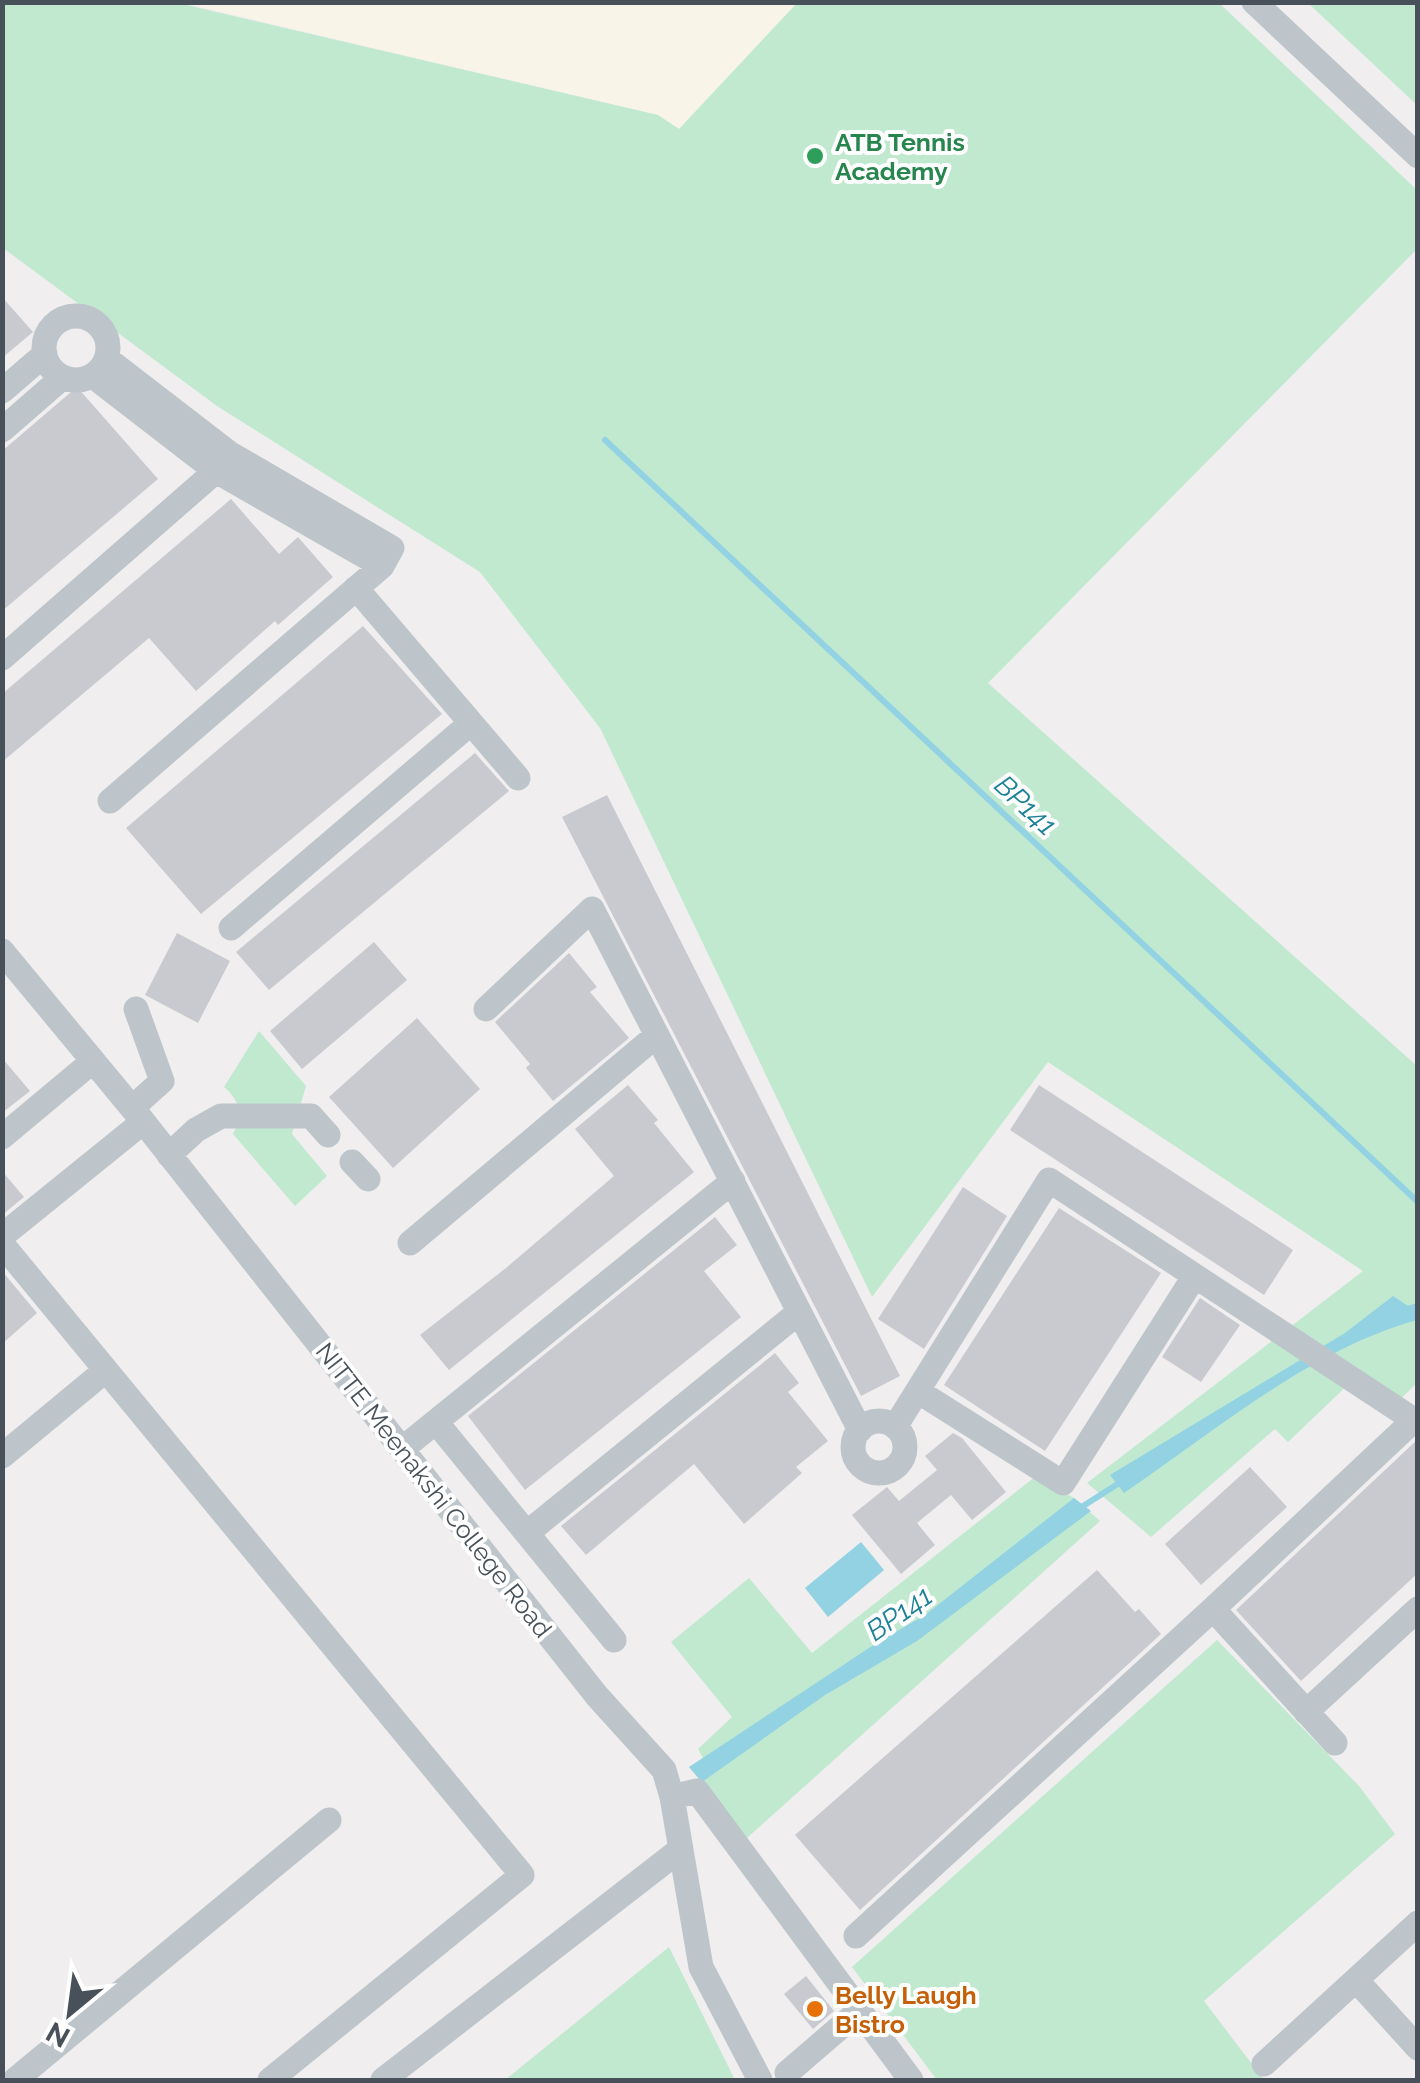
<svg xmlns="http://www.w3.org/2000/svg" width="1420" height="2083" font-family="Raleway,sans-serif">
	<rect width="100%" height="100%" fill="#f0eeee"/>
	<path fill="#f9f4e8" d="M 193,2 L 797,3 L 680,129 L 658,115 L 192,5 Z"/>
	<path fill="#c0e9d0" d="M 174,2 L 658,115 L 679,129 L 797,3 L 1219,3 L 1417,190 L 1417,249 L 988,683 L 1417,1066 L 1417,1383 L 1386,1413 L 1355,1378 L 1288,1442 L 1275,1429 L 1151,1537 L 1087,1483 L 1363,1271 L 1048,1062 L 872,1297 L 600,728 L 480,572 L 217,406 L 3,248 L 3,3 Z
		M 1308,3 L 1417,3 L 1417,105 Z
		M 259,1031 L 306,1086 L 292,1134 L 327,1176 L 295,1206 L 233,1134 C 243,1116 240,1100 224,1087 Z
		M 1036,1476 L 1074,1498 L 1100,1521 L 747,1838 L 689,1767 L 704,1760 L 698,1749 L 732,1717 L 671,1642 L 749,1578 L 812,1653 Z
		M 1217,1640 L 1359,1786 L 1395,1834 L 1204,2001 L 1264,2080 L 937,2080 L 852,1967 Z
		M 669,1947 L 735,2080 L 505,2080 Z"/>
	<path fill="#92d2e2" d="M 1393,1296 L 1417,1312 L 1417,1320 C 1309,1350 1216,1431 1124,1493 L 1110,1475 L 1345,1333 Z
		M 1074,1498 L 1091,1511 L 917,1641 L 825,1695 L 702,1782 L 689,1767 L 875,1644 L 925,1615 Z
		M 861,1542 L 884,1570 L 828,1617 L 805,1588 Z"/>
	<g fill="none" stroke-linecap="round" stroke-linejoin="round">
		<path stroke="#92d2e2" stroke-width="6" d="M 605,440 L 1418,1202
			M 1404,1310 L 1418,1306
			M 1080,1508 L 1124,1480"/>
	</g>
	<path fill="#c9cad0" d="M 2,297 L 33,332 L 2,358 Z
		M 77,387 L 158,479 L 2,611 L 2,451 Z
		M 231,499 L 279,554 L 298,537 L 333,577 L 278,625 L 275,621 L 196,691 L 149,638 L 2,762 L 2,694 Z
		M 363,626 L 442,714 L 201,914 L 126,828 Z
		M 475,753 L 509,791 L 269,990 L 236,952 Z
		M 607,795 L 900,1376 L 861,1396 L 562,817 Z
		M 177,933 L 230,961 L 198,1023 L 145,995 Z
		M 374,942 L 407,980 L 302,1069 L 270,1031 Z
		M 569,953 L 597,987 L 590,992 L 629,1038 L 553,1101 L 526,1068 L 530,1064 L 495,1022 Z
		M 417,1018 L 480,1089 L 393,1168 L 329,1097 Z
		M 2,1058 L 30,1091 L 2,1113 Z
		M 628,1085 L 658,1120 L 654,1123 L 694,1172 L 449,1370 L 420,1335 L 506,1268 L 614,1176 L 575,1129 Z
		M 1039,1085 L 1293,1250 L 1264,1295 L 1010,1130 Z
		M 2,1171 L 24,1197 L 2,1215 Z
		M 963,1187 L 1007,1216 L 924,1349 L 878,1319 Z
		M 1059,1208 L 1161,1273 L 1045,1451 L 944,1385 Z
		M 715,1217 L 737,1245 L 704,1271 L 741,1317 L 525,1490 L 468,1416 Z
		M 2,1271 L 37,1313 L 2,1344 Z
		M 1200,1298 L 1240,1325 L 1201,1382 L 1162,1357 Z
		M 775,1353 L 799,1383 L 788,1392 L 828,1441 L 796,1467 L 802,1473 L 744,1524 L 694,1464 L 586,1555 L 561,1526 Z
		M 953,1433 L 962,1438 L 1006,1492 L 972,1520 L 951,1495 L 917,1523 L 935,1545 L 901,1574 L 852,1515 L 887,1487 L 899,1501 L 937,1470 L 925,1456 Z
		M 1418,1439 L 1418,1573 L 1301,1681 L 1236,1610 Z
		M 1250,1467 L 1287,1507 L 1201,1585 L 1165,1544 Z
		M 1097,1570 L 1135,1612 L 1139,1609 L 1161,1634 L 860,1910 L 795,1835 Z
		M 806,1976 L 834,2011 L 813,2029 L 784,1994 Z"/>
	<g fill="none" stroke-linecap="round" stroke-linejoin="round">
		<path stroke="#bdc5cb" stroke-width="25" d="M 1254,2 L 1418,156
			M44 348a32 32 0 1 1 64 0a32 32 0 1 1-64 0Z
			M 107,359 L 229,453 L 392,548 L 382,566 L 110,801
			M 93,376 L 216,471 L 382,566
			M 2,391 L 45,354
			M 2,430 L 63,377
			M 356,588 L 518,778
			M 2,658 L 216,471 L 226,458
			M 231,928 L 471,723
			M 2,951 L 142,1120 L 597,1696 L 664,1770 L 672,1797 L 701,1967 L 760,2080
			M 486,1009 L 592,909 L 860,1430
			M 132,1108 L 162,1081 L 136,1009
			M 2,1137 L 93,1061
			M 169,1155 L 196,1130 L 221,1116 L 311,1116 L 328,1135
			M 352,1162 L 368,1179
			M 2,1236 L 143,1122
			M 410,1243 L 657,1035
			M 2,1244 L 522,1875 L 270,2080
			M 919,1392 L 1063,1483 L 1194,1277
			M853 1447a26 26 0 1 1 52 0a26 26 0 1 1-52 0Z
			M 436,1422 L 614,1640
			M 402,1449 L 733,1181
			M 2,1456 L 106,1370
			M 527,1533 L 798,1313
			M 1213,1609 L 1335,1743
			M 1306,1712 L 1418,1609
			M 672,1797 L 697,1791 L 911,2080
			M 856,1936 L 1213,1609 L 1414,1420 L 1049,1180 L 895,1427
			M 1356,1980 L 1418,2048
			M 1264,2064 L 1418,1923
			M 787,2073 L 859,2011
			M 15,2080 L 329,1820
			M 383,2080 L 681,1849"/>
	</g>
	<circle fill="#2e9e5b" stroke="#fff" stroke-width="4" cx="815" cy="156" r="10"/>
	<circle fill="#e8710a" stroke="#fff" stroke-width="4" cx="815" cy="2009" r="10"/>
	<g text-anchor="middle" stroke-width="8" stroke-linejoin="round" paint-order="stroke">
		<g font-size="25" font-weight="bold" fill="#27864d" stroke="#fff" text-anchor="start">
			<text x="835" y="151">ATB Tennis<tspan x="835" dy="29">Academy</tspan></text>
		</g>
		<g font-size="25" fill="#485159" stroke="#fff">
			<text transform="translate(434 1490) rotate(52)" y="9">NITTE Meenakshi College Road</text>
		</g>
		<g font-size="25" font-weight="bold" fill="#c56008" stroke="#fff" text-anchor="start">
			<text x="835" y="2004">Belly Laugh<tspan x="835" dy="29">Bistro</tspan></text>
		</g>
		<g font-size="28" font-style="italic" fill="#1c8098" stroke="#fff">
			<text transform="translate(1026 805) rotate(43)" y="10">BP141</text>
			<text transform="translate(899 1613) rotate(-35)" y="10">BP141</text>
		</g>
	</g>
	<rect width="1420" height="2083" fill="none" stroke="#485159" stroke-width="10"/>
	<g transform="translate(70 2013) rotate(209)" stroke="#ffffff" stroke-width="8" paint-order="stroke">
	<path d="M0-8L18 38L0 25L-18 38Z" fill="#485159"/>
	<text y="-15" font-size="28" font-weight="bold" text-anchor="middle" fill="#485159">N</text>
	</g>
</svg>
